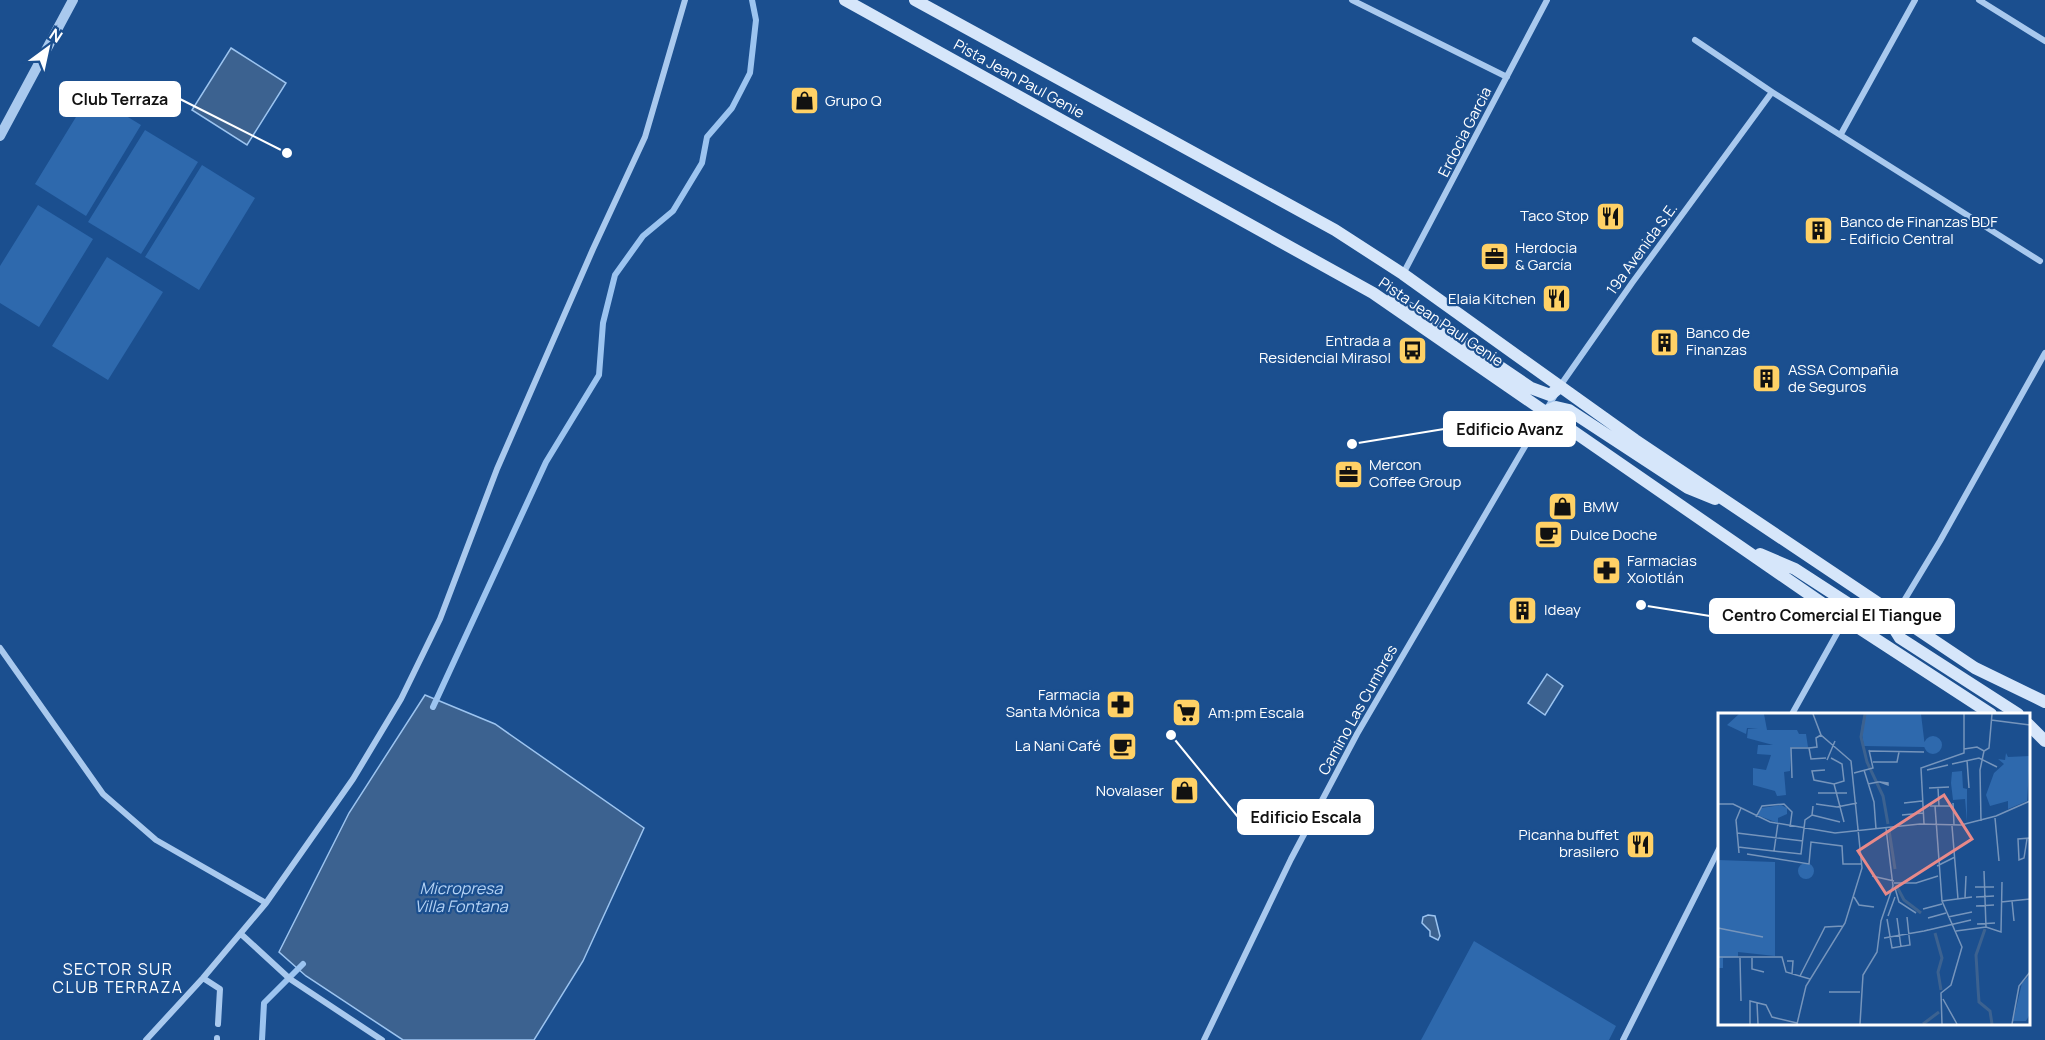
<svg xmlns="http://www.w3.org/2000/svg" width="2045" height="1040" font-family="Manrope,sans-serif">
	<rect width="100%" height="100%" fill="#1b4f8f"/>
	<path fill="#2e69ad" d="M 90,94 L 141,125 L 86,216 L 35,184 Z
		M 145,130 L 198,162 L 141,254 L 88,222 Z
		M 202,165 L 255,198 L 199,290 L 145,257 Z
		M 38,205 L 93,239 L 39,327 L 0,303 L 0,266 Z
		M 107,257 L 163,292 L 108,380 L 52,346 Z
		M 1474,941 L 1616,1026 L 1609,1040 L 1421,1040 Z"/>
	<path fill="#3c6290" stroke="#9cc4f0" stroke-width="1.5" d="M 231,48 L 286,83 L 247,145 L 192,110 Z
		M 1547,674 L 1563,686 L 1545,715 L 1528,703 Z
		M 425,695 L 495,724 L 644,828 L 583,961 L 534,1040 L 403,1040 L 306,976 L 279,952 L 349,813 Z
		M 1428,915 L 1435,916 L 1440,936 L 1438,940 L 1430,936 L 1430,931 L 1422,923 L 1423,917 Z"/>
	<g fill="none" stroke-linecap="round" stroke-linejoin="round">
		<path stroke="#9cc4f0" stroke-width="6" d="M 433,707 L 546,462 L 599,375 L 603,323 L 615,275 L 643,236 L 673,211 L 702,163 L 707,137 L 732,108 L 750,73 L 756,20 L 752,0
			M 262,1040 L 264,1003 L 303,964"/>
		<path stroke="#a9c9ee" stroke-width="6" d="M 1352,0 L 1507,77
			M 1979,0 L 2045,41
			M 1695,40 L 1772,92 L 2040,261
			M 1841,134 L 1915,0
			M 1403,274 L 1547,0
			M 1560,386 L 1632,283 L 1772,92
			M 1896,614 L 1940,541 L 2045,353
			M 0,648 L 103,794 L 156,840 L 266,903
			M 1792,714 L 1845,619
			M 241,934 L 290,979 L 382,1040
			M 203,978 L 220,989 L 218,1024
			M 146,1040 L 203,978 L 266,903 L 353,779 L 401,699 L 440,619 L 497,469 L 593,249 L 645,137 L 685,0
			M 217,1040 L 217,1038
			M 1204,1040 L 1291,859 L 1357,734 L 1555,395
			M 1623,1040 L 1720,847"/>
		<path stroke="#a9c9ee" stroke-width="10" d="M 0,136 L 73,0"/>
		<path stroke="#d6e6fa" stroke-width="12" d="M 845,0 L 1373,293 L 1845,619 L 1991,714
			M 915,0 L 1335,230 L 1403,274 L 1635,440 L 1975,668 L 2045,702
			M 1391,300 L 1419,312 L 1531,388 L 1550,395 L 1560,387
			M 1546,411 L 1556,407 L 1569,410 L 1688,488 L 1715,499
			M 1760,554 L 1795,569 L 1872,619 L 1882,620 L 1895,614
			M 1895,614 L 1895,630 L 1900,638 L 2018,714
			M 2028,724 L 2045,741"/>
	</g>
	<defs>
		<symbol id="shop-square" viewBox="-11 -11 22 22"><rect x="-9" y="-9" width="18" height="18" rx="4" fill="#ffd166" stroke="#1b4f8f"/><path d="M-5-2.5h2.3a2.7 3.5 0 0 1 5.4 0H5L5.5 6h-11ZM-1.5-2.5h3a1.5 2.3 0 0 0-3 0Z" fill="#111"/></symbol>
		<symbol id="restaurant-square" viewBox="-11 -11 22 22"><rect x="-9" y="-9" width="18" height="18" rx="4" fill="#ffd166" stroke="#1b4f8f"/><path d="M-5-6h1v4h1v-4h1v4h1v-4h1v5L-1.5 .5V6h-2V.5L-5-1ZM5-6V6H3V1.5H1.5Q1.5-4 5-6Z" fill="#111"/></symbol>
		<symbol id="building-square" viewBox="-11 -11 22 22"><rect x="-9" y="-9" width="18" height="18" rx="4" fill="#ffd166" stroke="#1b4f8f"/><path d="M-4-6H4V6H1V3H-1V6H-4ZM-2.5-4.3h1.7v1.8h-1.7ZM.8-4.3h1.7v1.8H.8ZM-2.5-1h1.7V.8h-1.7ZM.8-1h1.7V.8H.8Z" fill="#111"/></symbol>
		<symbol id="office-square" viewBox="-11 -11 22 22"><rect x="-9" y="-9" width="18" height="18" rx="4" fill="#ffd166" stroke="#1b4f8f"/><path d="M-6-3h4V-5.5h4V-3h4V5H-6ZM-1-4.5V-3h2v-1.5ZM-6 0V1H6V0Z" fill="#111"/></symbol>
		<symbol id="bus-square" viewBox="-11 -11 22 22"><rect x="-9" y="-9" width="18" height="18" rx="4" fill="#ffd166" stroke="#1b4f8f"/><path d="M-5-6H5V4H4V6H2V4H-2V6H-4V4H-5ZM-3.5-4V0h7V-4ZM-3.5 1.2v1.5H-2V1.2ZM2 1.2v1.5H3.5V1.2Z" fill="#111"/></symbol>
		<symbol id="cafe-square" viewBox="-11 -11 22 22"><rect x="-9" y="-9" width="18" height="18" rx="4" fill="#ffd166" stroke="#1b4f8f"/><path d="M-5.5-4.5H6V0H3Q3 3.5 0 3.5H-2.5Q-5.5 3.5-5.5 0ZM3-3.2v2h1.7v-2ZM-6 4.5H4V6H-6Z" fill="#111"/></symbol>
		<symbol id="pharmacy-square" viewBox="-11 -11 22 22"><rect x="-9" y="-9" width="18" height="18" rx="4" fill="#ffd166" stroke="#1b4f8f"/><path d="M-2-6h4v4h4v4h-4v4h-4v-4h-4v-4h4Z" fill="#111"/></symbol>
		<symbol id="supermarket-square" viewBox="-11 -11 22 22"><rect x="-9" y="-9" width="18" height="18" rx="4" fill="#ffd166" stroke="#1b4f8f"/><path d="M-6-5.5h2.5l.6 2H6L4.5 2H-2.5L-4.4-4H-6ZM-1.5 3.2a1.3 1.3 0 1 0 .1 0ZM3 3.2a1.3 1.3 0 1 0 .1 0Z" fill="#111"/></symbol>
	</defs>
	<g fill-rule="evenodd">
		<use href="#shop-square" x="788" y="84" width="33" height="33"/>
		<use href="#restaurant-square" x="1594" y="200" width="33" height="33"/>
		<use href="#building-square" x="1802" y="214" width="33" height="33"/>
		<use href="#office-square" x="1478" y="240" width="33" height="33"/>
		<use href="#restaurant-square" x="1540" y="282" width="33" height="33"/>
		<use href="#building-square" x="1648" y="326" width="33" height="33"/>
		<use href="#bus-square" x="1396" y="334" width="33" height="33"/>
		<use href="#building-square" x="1750" y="362" width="33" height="33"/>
		<use href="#office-square" x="1332" y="458" width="33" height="33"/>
		<use href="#shop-square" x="1546" y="490" width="33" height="33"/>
		<use href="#cafe-square" x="1532" y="518" width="33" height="33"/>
		<use href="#pharmacy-square" x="1590" y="554" width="33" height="33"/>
		<use href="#building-square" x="1506" y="594" width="33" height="33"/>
		<use href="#pharmacy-square" x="1104" y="688" width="33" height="33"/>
		<use href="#supermarket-square" x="1170" y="696" width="33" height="33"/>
		<use href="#cafe-square" x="1106" y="730" width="33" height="33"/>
		<use href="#shop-square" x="1168" y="774" width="33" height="33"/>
		<use href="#restaurant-square" x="1624" y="828" width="33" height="33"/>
	</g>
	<g text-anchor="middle" stroke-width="4.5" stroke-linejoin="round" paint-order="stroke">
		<g font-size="15" fill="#fff" stroke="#1b4f8f">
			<text transform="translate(1019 79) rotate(29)" y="5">Pista Jean Paul Genie</text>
			<text transform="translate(1465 132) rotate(-63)" y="5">Erdocia Garcia</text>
			<text transform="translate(1642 249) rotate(-54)" y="5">19a Avenida S.E.</text>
			<text transform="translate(1441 322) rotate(34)" y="5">Pista Jean Paul Genie</text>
			<text transform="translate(1358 710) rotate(-61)" y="5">Camino Las Cumbres</text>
		</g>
		<g font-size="15" fill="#fff" stroke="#1b4f8f" text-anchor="start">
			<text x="825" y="106">Grupo Q</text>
			<text x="1589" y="221" text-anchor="end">Taco Stop</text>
			<text x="1840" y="227">Banco de Finanzas BDF<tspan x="1840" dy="17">- Edificio Central</tspan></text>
			<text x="1515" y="253">Herdocia<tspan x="1515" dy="17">&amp; García</tspan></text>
			<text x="1536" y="304" text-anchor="end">Elaia Kitchen</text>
			<text x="1686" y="338">Banco de<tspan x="1686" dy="17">Finanzas</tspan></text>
			<text x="1391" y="346" text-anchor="end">Entrada a<tspan x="1391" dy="17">Residencial Mirasol</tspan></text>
			<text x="1788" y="375">ASSA Compañia<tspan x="1788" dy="17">de Seguros</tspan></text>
			<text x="1369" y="470">Mercon<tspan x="1369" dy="17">Coffee Group</tspan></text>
			<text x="1583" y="512">BMW</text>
			<text x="1570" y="540">Dulce Doche</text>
			<text x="1627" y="566">Farmacias<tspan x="1627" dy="17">Xolotlán</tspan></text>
			<text x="1544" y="615">Ideay</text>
			<text x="1100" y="700" text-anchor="end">Farmacia<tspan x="1100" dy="17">Santa Mónica</tspan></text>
			<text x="1208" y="718">Am:pm Escala</text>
			<text x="1101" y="751" text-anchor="end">La Nani Café</text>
			<text x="1164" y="796" text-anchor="end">Novalaser</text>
			<text x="1619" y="840" text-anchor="end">Picanha buffet<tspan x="1619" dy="17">brasilero</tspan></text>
		</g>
		<g font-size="16" font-style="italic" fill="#b5d3f5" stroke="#1b4f8f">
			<text x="461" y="894">Micropresa<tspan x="461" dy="18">Villa Fontana</tspan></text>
		</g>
		<g font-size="16" letter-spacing="1.5" fill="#fff" stroke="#1b4f8f">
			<text x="118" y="975">SECTOR SUR<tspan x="118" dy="18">CLUB TERRAZA</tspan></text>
		</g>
	</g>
	<g transform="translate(1718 713)">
		<rect width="312" height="312" fill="#1b4f8f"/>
		<path d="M 21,1 L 46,1 L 49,17 L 79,17 L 81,21 L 88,21 L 90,34 L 73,34 L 72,58 L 66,59 L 68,82 L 59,83 L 57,78 L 35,72 L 35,55 L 48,57 L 53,42 L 39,41 L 40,32 L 55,32 L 29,25 L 30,16 L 40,16 L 29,15 L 28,21 L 9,12 ZM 146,1 L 203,1 L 207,34 L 146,33 L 143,16 ZM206 32a9 9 0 1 1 18 0a9 9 0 1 1-18 0ZM 288,40 L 290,44 L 312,43 L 309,88 L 290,96 L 290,88 L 272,93 L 268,82 L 276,60 L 286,51 L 280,46 L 287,47 ZM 244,58 L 245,75 L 249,76 L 249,109 L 247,86 L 235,87 L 233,70 L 234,59 ZM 63,92 L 69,95 L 69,101 L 60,105 L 60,110 L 39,102 L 43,95 ZM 0,147 L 57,149 L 57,243 L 20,239 L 20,244 L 5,245 L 5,255 L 0,255 ZM80 158a8 8 0 1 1 16 0a8 8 0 1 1-16 0ZM 312,262 L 312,301 L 308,308 L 295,308 L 304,270 Z" fill="#2e69ad"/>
		<path fill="none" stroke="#3c6290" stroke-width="3" d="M 147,1 L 143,24 L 149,49 L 165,83 L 170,111M 171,117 L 177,156M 178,172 L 186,187 L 203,200M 267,216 L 258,242 L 260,275 L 261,289 L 272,298 L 274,311M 217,220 L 224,245 L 220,259 L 223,277M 205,311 L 221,299"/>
		<path fill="none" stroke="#7695bc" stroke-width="1.5" d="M 273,7 L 312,12M 91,35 L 99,34 L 98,25 L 103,22M 246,36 L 259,34 L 266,38M 152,38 L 206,39M 109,47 L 117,28M 249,47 L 251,75M 155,49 L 179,49 L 181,39M 234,51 L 261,45 L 279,54M 107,57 L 94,58 L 96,67 L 116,71 L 126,68 L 124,51 L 113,45M 146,57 L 156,89 L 158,116M 209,57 L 230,52M 136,60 L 155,55 L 151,37M 74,65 L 73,35 L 91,35 L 93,46 L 108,45M 116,71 L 126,109M 150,71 L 160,69 L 162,69 L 170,70 L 170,72 L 162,69M 211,75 L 231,74M 220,75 L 221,93M 100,80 L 129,80M 186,90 L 204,88M 235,90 L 236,112M 0,91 L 15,91 L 52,109 L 117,120 L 202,111 L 243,112 L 278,103 L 312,88M 98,91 L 119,94 L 139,90M 212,93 L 233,93M 217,93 L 224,188 L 244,234 L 233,272 L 223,280 L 224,311M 94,102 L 122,109M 184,102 L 205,100M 38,104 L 44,93 L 66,91 L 74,99 L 72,114M 277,105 L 281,148M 263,108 L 262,57 L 266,38 L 271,35 L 274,1M 206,111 L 203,55 L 246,40 L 246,1M 234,113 L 240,186M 19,120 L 85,128M 309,126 L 306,145 L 301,147 L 300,126 L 312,125M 20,134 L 83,141 L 87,107 L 94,102 L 95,93M 56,138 L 60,110M 21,140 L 18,107 L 23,95M 29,141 L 91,151 L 93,129 L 124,133 L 125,151 L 144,151M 219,153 L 237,144M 266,158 L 268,214M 154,163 L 176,168M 176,170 L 198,170 L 220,163M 257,174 L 276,174M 177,175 L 181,189 L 198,200M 136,184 L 141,192 L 156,194M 258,184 L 276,183M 247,185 L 248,163M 224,188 L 254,184M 294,188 L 296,208M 283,189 L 312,186M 258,193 L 276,192M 205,196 L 224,191M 170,203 L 177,184M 230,204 L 254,199M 179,205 L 183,234M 210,205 L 228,200M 169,206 L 174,235 L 192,232 L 189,204M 259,211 L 277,210M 0,215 L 45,224M 210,217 L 206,218 L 253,207M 238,218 L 268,214 L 283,219 L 284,169M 166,225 L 206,218M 0,244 L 64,244 L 68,259 L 92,266M 22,245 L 23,288M 34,245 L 34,256 L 46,259M 69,248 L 75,248 L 74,261M 82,263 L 107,214 L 125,213M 111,279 L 142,279M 225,286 L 239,311M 39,290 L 40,311M 32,311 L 32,288 L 48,292 L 54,304 L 79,310M 79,311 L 88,273 L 127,210 L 144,155 L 133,48 L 103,22 L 95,1M 142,311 L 145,262 L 159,239 L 163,208 L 175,173 L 168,115M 294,311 L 301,273 L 312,259"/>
		<path fill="#e88989" fill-opacity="0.15" stroke="#e88989" stroke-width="3" d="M 226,82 L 254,126 L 168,181 L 140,138 Z"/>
		<rect width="312" height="312" fill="none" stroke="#fff" stroke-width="3"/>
	</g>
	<path fill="none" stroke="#fff" stroke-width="2" d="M287 153L180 99M1352 444L1444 429M1641 605L1710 616M1171 735L1238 817"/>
	<g fill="#fff" stroke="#1b4f8f" stroke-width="2">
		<circle cx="287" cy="153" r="6"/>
		<circle cx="1352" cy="444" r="6"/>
		<circle cx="1641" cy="605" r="6"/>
		<circle cx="1171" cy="735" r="6"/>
	</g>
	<g fill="#fff" stroke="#fff" stroke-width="2">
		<rect x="60" y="82" width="120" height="34" rx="6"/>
		<rect x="1444" y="412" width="131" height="34" rx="6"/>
		<rect x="1710" y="599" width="244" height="34" rx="6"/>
		<rect x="1238" y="800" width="135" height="34" rx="6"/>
	</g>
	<g font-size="16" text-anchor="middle" font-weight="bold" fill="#111">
		<text x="120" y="105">Club Terraza</text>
		<text x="1510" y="435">Edificio Avanz</text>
		<text x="1832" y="621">Centro Comercial El Tiangue</text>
		<text x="1306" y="823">Edificio Escala</text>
	</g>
	<g transform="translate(48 48) rotate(33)" stroke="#1b4f8f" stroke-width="4.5" paint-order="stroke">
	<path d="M0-4.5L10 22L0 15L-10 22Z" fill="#ffffff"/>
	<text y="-9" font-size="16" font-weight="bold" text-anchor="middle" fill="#ffffff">N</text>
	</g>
</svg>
